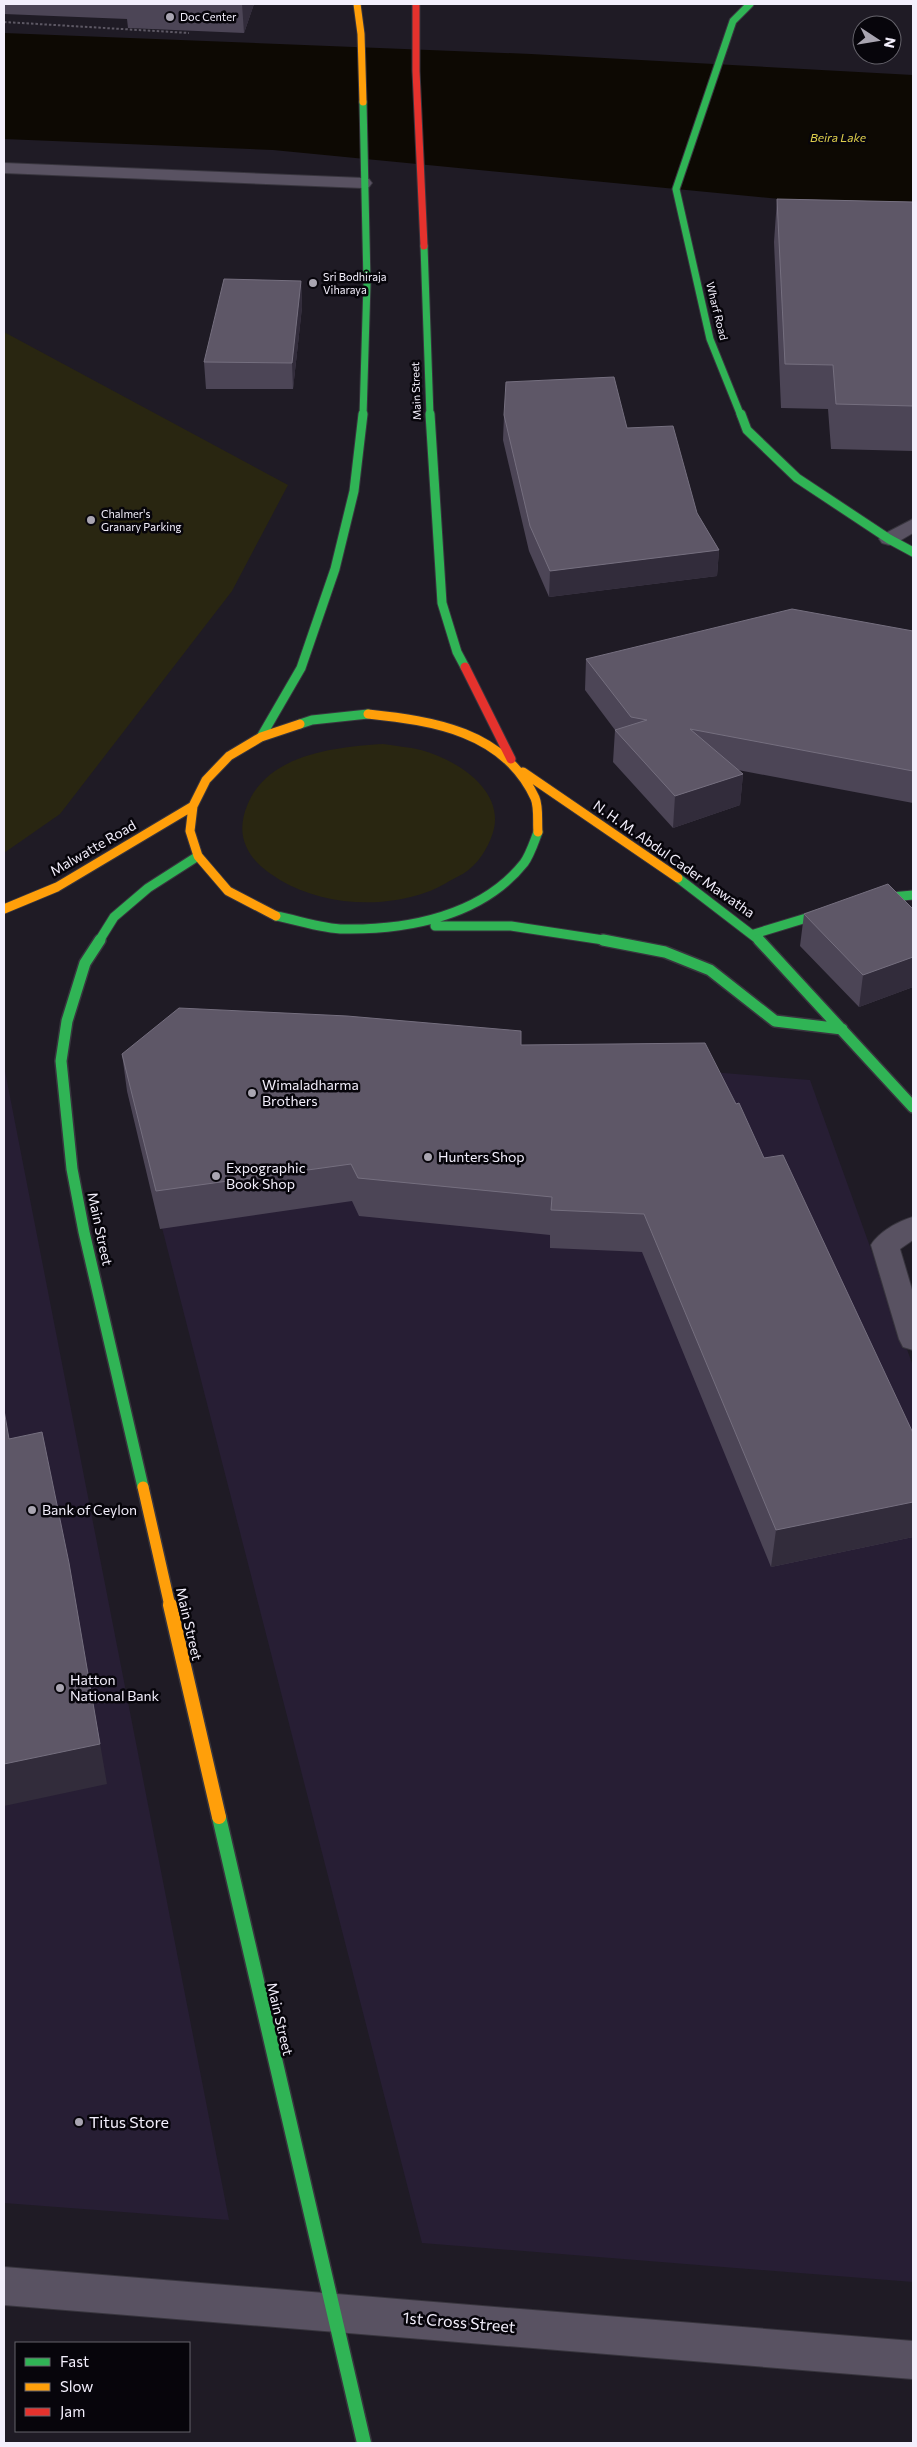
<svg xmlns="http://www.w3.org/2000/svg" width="917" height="2447" font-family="Commissioner,sans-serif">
	<rect width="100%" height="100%" fill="#1f1b25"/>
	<path fill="#271e34" d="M 190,1030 L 810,1080 L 913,1366 L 913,2282 L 422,2243 L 127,1091 Z
		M 4,1066 L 229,2220 L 4,2203 Z"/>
	<path fill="#292611" d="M 4,332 L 288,485 L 232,591 L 60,814 L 4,853 Z
		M 383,744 C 395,746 409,747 421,750 C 458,760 510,793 491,838 C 485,854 473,870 457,877 C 447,882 437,889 427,892 C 381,909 322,905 280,880 C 267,872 252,861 246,846 C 240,833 242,818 247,806 C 267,754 335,747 383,744 Z"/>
	<path fill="#0d0903" d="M 4,33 L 531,54 L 913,75 L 913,212 L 273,150 L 4,139 Z"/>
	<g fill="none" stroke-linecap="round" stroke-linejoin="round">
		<defs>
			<path id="lane" d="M 4,163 L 363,178 L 369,179 L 372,183 L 369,187 L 363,188 L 4,173 Z
				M 913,519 L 913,533 L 896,543 L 889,545 L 882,543 L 879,539 L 882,535 Z"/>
			<path id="street" d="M 913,1217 L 913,1240 L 900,1249 L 913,1293 L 913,1350 L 903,1347 L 899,1339 L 871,1245 C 879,1232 898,1221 913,1217 Z
				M 4,2267 L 913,2341 L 913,2379 L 4,2305 Z"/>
			<path id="fast-far3" d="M 363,102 L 367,283 L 363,416
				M 424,246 L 430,416
				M 741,416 L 710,339 L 676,189 L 733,21 L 750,4"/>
			<path id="fast-far2" d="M 430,414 L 442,603 L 457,652 L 465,667
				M 741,414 L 747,430 L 797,478 L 889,539 L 913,552
				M 300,724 L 312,720 L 368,714
				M 261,737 L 301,668 L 335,569 L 354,491 L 363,414
				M 678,878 L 760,941
				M 276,916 C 298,920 322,929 344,929 C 408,930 482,916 524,863 C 530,855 534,842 538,832
				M 435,926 L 511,926 L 610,941
				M 754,934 L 869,899 L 913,895
				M 99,941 L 114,917 L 148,888 L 198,856"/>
			<path id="fast-far1" d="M 100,940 L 85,963 L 67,1021 L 61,1061 L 72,1169 L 84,1232 L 143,1487
				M 603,940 L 665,952 L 710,970 L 775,1021 L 842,1029
				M 759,940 L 913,1107"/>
			<path id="fast" d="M 219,1817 L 364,2443"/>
			<path id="slow-far3" d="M 357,4 L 361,34 L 363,102"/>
			<path id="slow-far2" d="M 368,714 C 433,721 504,731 535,798 C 539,807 537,822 538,832
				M 523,772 L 678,878
				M 4,909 L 57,887 L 193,806
				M 276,916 L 228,891 L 198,856 L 190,831 L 193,806 L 206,780 L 229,756 L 261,737 L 300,724"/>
			<path id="slow-far1" d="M 143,1487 L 170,1606"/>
			<path id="slow" d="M 170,1605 L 219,1817"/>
			<path id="jam-far1" d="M 416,4 L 416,71 L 424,246"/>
			<path id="jam" d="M 465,667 L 511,759"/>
		</defs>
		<use href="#lane" stroke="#38353e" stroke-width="2"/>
		<use href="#street" stroke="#38353e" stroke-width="2"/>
		<use href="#fast-far3" stroke="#38353e" stroke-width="9"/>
		<use href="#fast-far2" stroke="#38353e" stroke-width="11"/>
		<use href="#fast-far1" stroke="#38353e" stroke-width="14"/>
		<use href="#fast" stroke="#38353e" stroke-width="17"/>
		<use href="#slow-far3" stroke="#38353e" stroke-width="9"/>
		<use href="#slow-far2" stroke="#38353e" stroke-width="11"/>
		<use href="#slow-far1" stroke="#38353e" stroke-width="14"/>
		<use href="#slow" stroke="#38353e" stroke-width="17"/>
		<use href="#jam-far1" stroke="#38353e" stroke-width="9"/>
		<use href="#jam" stroke="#38353e" stroke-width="11"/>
		<path stroke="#5d5864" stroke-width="2" stroke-dasharray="2.5 2" stroke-linecap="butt" d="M 4,22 L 189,33"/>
		<use href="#lane" fill="#595262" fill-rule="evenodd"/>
		<use href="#street" fill="#595262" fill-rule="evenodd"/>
		<use href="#fast-far3" stroke="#30b455" stroke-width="7"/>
		<use href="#fast-far2" stroke="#30b455" stroke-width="9"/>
		<use href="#fast-far1" stroke="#30b455" stroke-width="11"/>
		<use href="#fast" stroke="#30b455" stroke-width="14"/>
		<use href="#slow-far3" stroke="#ff9f0a" stroke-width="7"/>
		<use href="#slow-far2" stroke="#ff9f0a" stroke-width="9"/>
		<use href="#slow-far1" stroke="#ff9f0a" stroke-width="11"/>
		<use href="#slow" stroke="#ff9f0a" stroke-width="14"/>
		<use href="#jam-far1" stroke="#e5322d" stroke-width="7"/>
		<use href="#jam" stroke="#e5322d" stroke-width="9"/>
	</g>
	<path fill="#4c4556" d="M 4,4 L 254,4 L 244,33 L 128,28 L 127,19 L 4,14 Z
		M 777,199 L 913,202 L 913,451 L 831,449 L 828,409 L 781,408 L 774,242 Z
		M 301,281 L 302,307 L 293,389 L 206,389 L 204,362 Z
		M 504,415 L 627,428 L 697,513 L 719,550 L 717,576 L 549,597 L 529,551 L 503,440 Z
		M 913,631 L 913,803 L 738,770 L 743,774 L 740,805 L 673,828 L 613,762 L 615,730 L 585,690 L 586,659 Z
		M 913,909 L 913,987 L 859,1007 L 800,946 L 804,914 Z
		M 521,1031 L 521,1045 L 764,1158 L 913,1433 L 913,1537 L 771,1567 L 642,1252 L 550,1248 L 550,1235 L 359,1216 L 352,1201 L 160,1229 L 127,1091 L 122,1054 Z"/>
	<path fill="#322c3b" d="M 242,4 L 254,4 L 244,33 Z
		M 301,281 L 302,307 L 293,389 L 292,363 Z
		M 719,550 L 717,576 L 549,597 L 550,571 Z
		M 743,774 L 740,805 L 673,828 L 675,796 Z
		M 913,957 L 913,987 L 859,1007 L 863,975 Z
		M 913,1502 L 913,1537 L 771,1567 L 776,1530 Z
		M 69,1563 L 107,1784 L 4,1806 L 4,1764 Z"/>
	<path fill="#5e5767" stroke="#756f7f" d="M 777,199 L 913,202 L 913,406 L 836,404 L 833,365 L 785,364 Z
		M 224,279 L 301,281 L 292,363 L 204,362 Z
		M 614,377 L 627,428 L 673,426 L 697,513 L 719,550 L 550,571 L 530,526 L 504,415 L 506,382 Z
		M 792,609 L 913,631 L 913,771 L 690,729 L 743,774 L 675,796 L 615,730 L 647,720 L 631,717 L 586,659 Z
		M 888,884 L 913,909 L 913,957 L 863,975 L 804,914 Z
		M 179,1008 L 347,1016 L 521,1031 L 521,1045 L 705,1043 L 736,1104 L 739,1103 L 764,1158 L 783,1155 L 913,1433 L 913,1502 L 776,1530 L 644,1214 L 551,1210 L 552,1197 L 358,1178 L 351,1164 L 156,1191 L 122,1054 Z
		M 4,1410 L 9,1439 L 42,1432 L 69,1563 L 100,1744 L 4,1764 Z"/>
	<g fill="#a9a5b1" stroke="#07050b" stroke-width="2">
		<circle cx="170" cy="17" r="5"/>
		<circle cx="313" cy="283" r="5"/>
		<circle cx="91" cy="520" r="5"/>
		<circle cx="252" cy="1093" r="5"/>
		<circle cx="428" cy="1157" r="5"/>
		<circle cx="216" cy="1176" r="5"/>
		<circle cx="32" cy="1510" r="5"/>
		<circle cx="60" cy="1688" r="5"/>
		<circle cx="79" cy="2122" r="5"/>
	</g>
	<g text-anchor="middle" stroke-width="5" stroke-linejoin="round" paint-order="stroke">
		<g font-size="11" fill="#f3effc" stroke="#07050b" text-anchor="start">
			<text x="180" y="21">Doc Center</text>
			<text x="323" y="281">Sri Bodhiraja<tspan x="323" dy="13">Viharaya</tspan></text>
			<text x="101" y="518">Chalmer's<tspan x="101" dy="13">Granary Parking</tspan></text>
		</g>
		<g font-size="11" fill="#f3effc" stroke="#07050b">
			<text transform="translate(717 311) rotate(76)" y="4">Wharf Road</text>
			<text transform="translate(416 391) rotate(-92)" y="4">Main Street</text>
		</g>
		<g font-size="12" font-style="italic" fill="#dece4b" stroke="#07050b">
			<text x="838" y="142">Beira Lake</text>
		</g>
		<g font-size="14" fill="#f3effc" stroke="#07050b">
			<text transform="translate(93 848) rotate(-30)" y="5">Malwatte Road</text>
			<text transform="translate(674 859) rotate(35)" y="5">N. H. M. Abdul Cader Mawatha</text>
			<text transform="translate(100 1229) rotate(78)" y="5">Main Street</text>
			<text transform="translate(189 1624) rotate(77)" y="5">Main Street</text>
			<text transform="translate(280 2019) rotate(77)" y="5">Main Street</text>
		</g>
		<g font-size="14" fill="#f3effc" stroke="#07050b" text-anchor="start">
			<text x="262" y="1090">Wimaladharma<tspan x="262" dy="16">Brothers</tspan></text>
			<text x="438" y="1162">Hunters Shop</text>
			<text x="226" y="1173">Expographic<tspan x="226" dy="16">Book Shop</tspan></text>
			<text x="42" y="1515">Bank of Ceylon</text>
			<text x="70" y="1685">Hatton<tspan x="70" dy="16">National Bank</tspan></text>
		</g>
		<g font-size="16" fill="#f3effc" stroke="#07050b" text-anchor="start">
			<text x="89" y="2128">Titus Store</text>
		</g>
		<g font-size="16" fill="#f3effc" stroke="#07050b">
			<text transform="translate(459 2322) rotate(5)" y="6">1st Cross Street</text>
		</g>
	</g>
	<rect width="917" height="2447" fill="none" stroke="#f3effc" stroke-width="10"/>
	<rect x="15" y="2342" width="175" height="90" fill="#07050b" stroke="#65636b"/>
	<rect x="25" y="2358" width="25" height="8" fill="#30b455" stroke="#65636b"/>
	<text x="60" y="2367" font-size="15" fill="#f3effc">Fast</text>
	<rect x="25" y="2383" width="25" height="8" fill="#ff9f0a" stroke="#65636b"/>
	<text x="60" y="2392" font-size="15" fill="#f3effc">Slow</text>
	<rect x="25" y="2408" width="25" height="8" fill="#e5322d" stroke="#65636b"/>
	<text x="60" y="2417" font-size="15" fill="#f3effc">Jam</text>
	<g transform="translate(877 40) rotate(102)"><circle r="24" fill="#07050b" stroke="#65636b"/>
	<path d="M0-4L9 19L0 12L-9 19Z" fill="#a9a5b1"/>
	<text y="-8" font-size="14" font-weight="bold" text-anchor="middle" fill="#f3effc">N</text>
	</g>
</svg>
